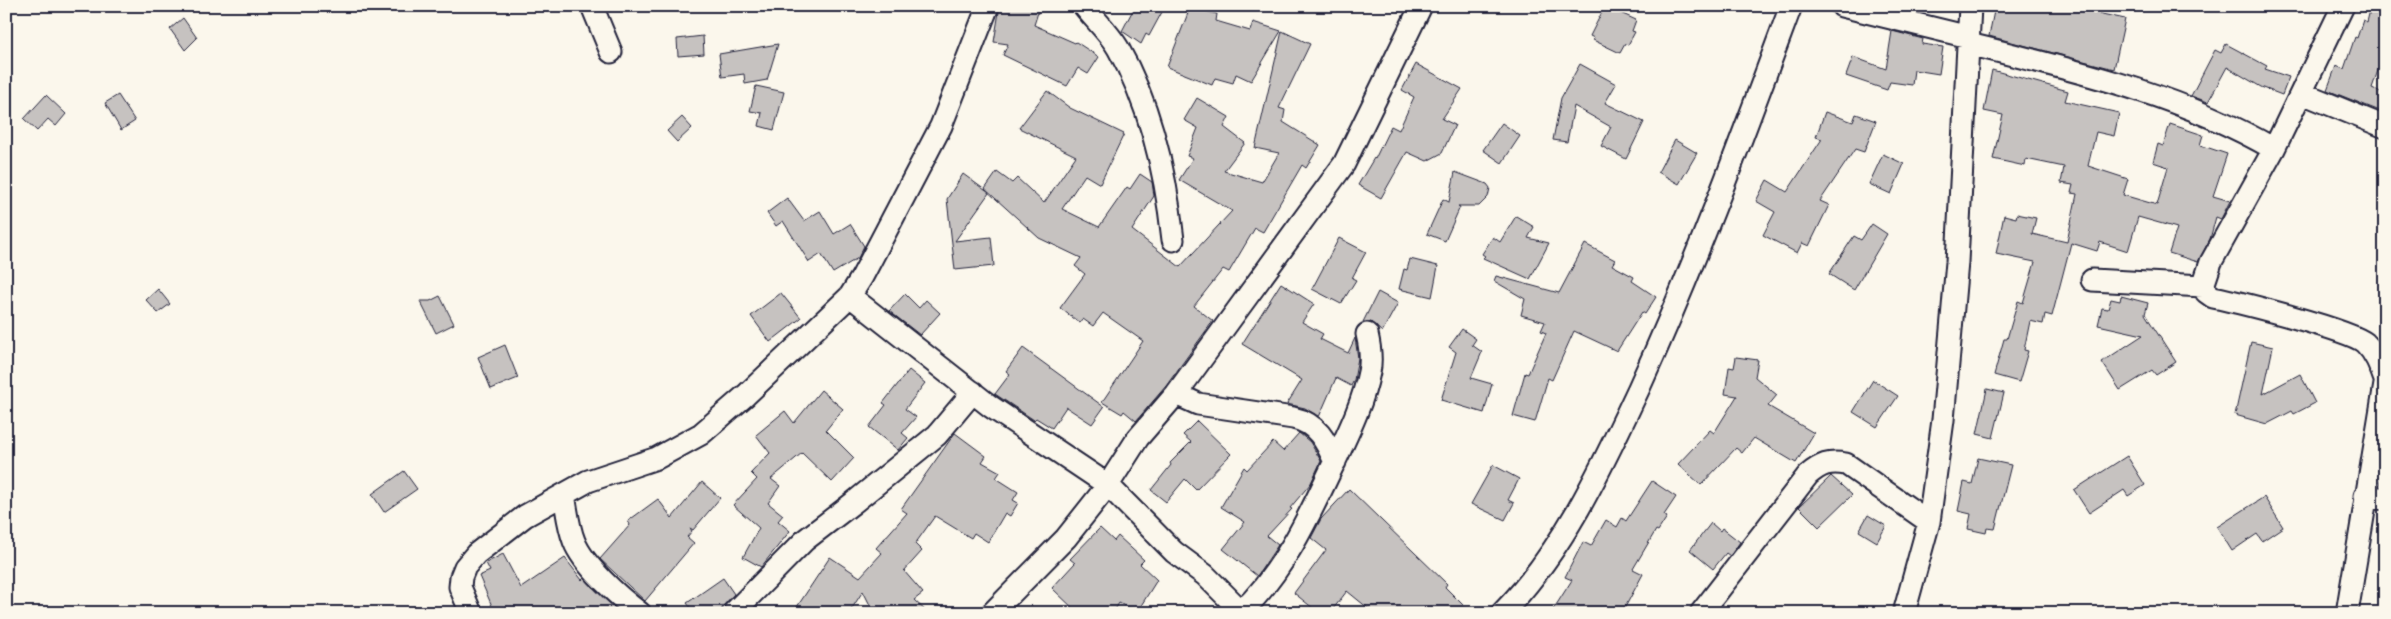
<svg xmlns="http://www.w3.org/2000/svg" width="2391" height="619" font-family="Pangolin,sans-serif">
	<rect width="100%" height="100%" fill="#fbf7ec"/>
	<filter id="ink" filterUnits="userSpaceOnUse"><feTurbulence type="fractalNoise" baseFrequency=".02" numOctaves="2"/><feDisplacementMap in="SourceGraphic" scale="10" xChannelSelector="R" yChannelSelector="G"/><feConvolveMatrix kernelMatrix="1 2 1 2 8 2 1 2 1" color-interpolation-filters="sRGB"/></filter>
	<g filter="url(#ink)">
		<path fill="#c6c2c0" stroke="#22223b" d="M 1000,6 L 1040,6 L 1034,25 L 1075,43 L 1076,42 L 1099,57 L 1088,74 L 1078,68 L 1067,86 L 1003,55 L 1008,44 L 994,42 Z
			M 1135,6 L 1152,6 L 1162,12 L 1149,36 L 1146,34 L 1141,44 L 1122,31 Z
			M 1605,6 L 1636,20 L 1632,31 L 1635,32 L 1628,45 L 1625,44 L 1620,53 L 1593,40 L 1594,38 L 1590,36 Z
			M 1995,6 L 2065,6 L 2125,19 L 2114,69 L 1989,36 Z
			M 2371,6 L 2385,6 L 2385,50 L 2372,88 L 2385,94 L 2385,113 L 2327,90 L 2336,66 L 2344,69 L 2355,37 L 2357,38 L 2363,20 L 2367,22 Z
			M 1190,8 L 1217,14 L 1216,21 L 1250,31 L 1253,22 L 1281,31 L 1251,81 L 1236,74 L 1233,83 L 1215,78 L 1212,85 L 1167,67 Z
			M 183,18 L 197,38 L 185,50 L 170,29 Z
			M 1282,31 L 1310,44 L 1279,108 L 1285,110 L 1283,122 L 1320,145 L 1306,168 L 1302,165 L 1263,232 L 1255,228 L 1229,272 L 1223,269 L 1194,306 L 1213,321 L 1166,386 L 1136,421 L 1124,411 L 1122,414 L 1102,402 L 1143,341 L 1103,313 L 1093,326 L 1083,319 L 1080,323 L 1060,308 L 1085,274 L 1075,266 L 1081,258 L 1039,238 L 985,189 L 997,172 L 1012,183 L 1017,178 L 1044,203 L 1076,156 L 1019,128 L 1047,91 L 1070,108 L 1124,134 L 1100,184 L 1085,175 L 1062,209 L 1099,227 L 1127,187 L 1130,189 L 1140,174 L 1152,182 L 1154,196 L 1132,230 L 1180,267 L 1232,211 L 1179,180 L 1193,158 L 1187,156 L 1198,128 L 1184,120 L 1197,98 L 1229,117 L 1224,127 L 1245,143 L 1224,171 L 1262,182 L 1279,153 L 1255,148 Z
			M 1892,31 L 1923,39 L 1922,44 L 1943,47 L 1939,74 L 1914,70 L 1912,85 L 1890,82 L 1887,90 L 1846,76 L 1853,57 L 1886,69 Z
			M 703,36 L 704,54 L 678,56 L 677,39 Z
			M 778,44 L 767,80 L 745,84 L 744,74 L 722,77 L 719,54 Z
			M 2226,44 L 2267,66 L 2265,69 L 2289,77 L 2282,95 L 2261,87 L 2227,67 L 2208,102 L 2191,96 L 2215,50 L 2221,53 Z
			M 1416,64 L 1462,89 L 1442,119 L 1455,125 L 1442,153 L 1427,161 L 1407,152 L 1381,198 L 1358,185 L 1374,158 L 1375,159 L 1391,126 L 1399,130 L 1414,97 L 1402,90 Z
			M 1580,64 L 1616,84 L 1605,103 L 1644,122 L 1626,159 L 1601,146 L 1611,127 L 1574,106 L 1567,142 L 1553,140 L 1561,98 Z
			M 1992,70 L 2068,91 L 2065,101 L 2119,113 L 2114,136 L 2096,132 L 2088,166 L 2128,179 L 2123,195 L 2157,205 L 2168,167 L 2153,162 L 2158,144 L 2163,146 L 2170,124 L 2203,135 L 2200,145 L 2227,154 L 2213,196 L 2230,201 L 2221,219 L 2216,217 L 2210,239 L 2198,262 L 2169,253 L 2177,228 L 2138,217 L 2128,251 L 2100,242 L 2097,251 L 2071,243 L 2052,316 L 2045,314 L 2043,324 L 2030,321 L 2024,350 L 2028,351 L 2019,382 L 1994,375 L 2004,339 L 2007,339 L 2018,301 L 2023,303 L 2035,262 L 1996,254 L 2004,215 L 2016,218 L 2017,214 L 2036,218 L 2032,234 L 2067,242 L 2077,194 L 2071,193 L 2073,185 L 2061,183 L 2064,167 L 2026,159 L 2025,166 L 1993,159 L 2003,115 L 1984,111 Z
			M 756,86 L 784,92 L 774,130 L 759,126 L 762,113 L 750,111 Z
			M 46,95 L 66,114 L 56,126 L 48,119 L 37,131 L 24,119 Z
			M 118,95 L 135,121 L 121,130 L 105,103 Z
			M 1825,112 L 1853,122 L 1856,114 L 1876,121 L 1864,152 L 1855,149 L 1820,201 L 1829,205 L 1809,246 L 1802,243 L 1797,253 L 1763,235 L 1775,212 L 1756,201 L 1767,180 L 1787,192 L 1822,139 L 1816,137 Z
			M 682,117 L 692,128 L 677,142 L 667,131 Z
			M 1502,123 L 1520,136 L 1502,163 L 1483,150 Z
			M 1675,140 L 1697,153 L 1679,184 L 1658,172 Z
			M 1883,154 L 1904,164 L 1891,194 L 1869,184 Z
			M 1455,172 L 1487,184 L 1490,188 L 1488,197 L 1479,206 L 1458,206 L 1460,207 L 1445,241 L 1427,234 L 1443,199 L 1449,202 Z
			M 963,174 L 989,193 L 955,241 L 991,237 L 994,266 L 955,270 L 947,199 Z
			M 787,198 L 804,221 L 820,211 L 834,234 L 850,224 L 864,246 L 858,258 L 833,273 L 821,254 L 809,262 L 783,221 L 776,226 L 767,213 Z
			M 1516,216 L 1534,227 L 1528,238 L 1549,243 L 1530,279 L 1483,258 L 1485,256 L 1482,254 L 1493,237 L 1500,242 Z
			M 1872,224 L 1887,234 L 1854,290 L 1829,274 L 1854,236 L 1861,240 Z
			M 1339,238 L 1366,252 L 1352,278 L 1356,280 L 1341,304 L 1312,289 Z
			M 1585,244 L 1615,260 L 1612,265 L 1634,277 L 1632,281 L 1656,297 L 1645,314 L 1642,312 L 1617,351 L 1574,331 L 1552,380 L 1548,378 L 1535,422 L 1513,416 L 1525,373 L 1528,374 L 1546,333 L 1541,331 L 1545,322 L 1521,315 L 1525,299 L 1494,281 L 1496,276 L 1559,293 Z
			M 1410,259 L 1438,266 L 1432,297 L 1399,289 L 1404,269 L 1407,270 Z
			M 1281,283 L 1314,304 L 1302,322 L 1323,334 L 1320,339 L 1348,353 L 1355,338 L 1358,358 L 1354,380 L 1351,386 L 1336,378 L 1319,417 L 1305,408 L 1287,404 L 1302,380 L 1242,344 Z
			M 158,289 L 170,304 L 158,313 L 146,300 Z
			M 1378,292 L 1398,303 L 1382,332 L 1371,322 L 1363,322 Z
			M 781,293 L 801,318 L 770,342 L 751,316 Z
			M 905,294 L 919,308 L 926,300 L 940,313 L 920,335 L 889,311 Z
			M 440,296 L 454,324 L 436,333 L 420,301 L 430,301 Z
			M 2121,296 L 2148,303 L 2145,314 L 2176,362 L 2156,375 L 2152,370 L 2120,390 L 2102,362 L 2143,335 L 2098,325 L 2102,308 L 2108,309 L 2111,299 L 2120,301 Z
			M 1462,329 L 1476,339 L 1472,345 L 1482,352 L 1471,378 L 1492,384 L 1484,413 L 1441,400 L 1456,352 L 1449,347 Z
			M 2251,342 L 2273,347 L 2263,394 L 2300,374 L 2315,403 L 2294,414 L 2292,411 L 2267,424 L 2235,415 Z
			M 505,345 L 518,378 L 491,389 L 478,357 Z
			M 1023,348 L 1104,407 L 1092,424 L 1066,407 L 1052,428 L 1036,418 L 1034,420 L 995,394 L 1010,374 L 1006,371 Z
			M 1736,357 L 1758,360 L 1755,377 L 1777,395 L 1768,406 L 1814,433 L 1796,463 L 1754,438 L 1742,453 L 1736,448 L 1701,485 L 1678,464 L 1710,430 L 1714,433 L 1737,396 L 1725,394 L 1729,367 L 1734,368 Z
			M 909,370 L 925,383 L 905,409 L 916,417 L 902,433 L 908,438 L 898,450 L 869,427 L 886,405 L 883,403 Z
			M 1873,380 L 1898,396 L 1877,427 L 1853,412 Z
			M 1987,389 L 2004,393 L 1993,438 L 1977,434 Z
			M 821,390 L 843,409 L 826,430 L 854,458 L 832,482 L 802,453 L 771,479 L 780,486 L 768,503 L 783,515 L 778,521 L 790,531 L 761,567 L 743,557 L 759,528 L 733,505 L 757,479 L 751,473 L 770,453 L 756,435 L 785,411 L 794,423 Z
			M 1197,421 L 1231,454 L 1196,490 L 1185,479 L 1166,502 L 1151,490 L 1171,465 L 1170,463 L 1191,442 L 1183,435 Z
			M 955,433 L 986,456 L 982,462 L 1000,472 L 996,478 L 1018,492 L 1013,500 L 1018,503 L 1010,516 L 1005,513 L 988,542 L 974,533 L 971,538 L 935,516 L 915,544 L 922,551 L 904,571 L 923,593 L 914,600 L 928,613 L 874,613 L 863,591 L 849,613 L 793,613 L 830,557 L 860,577 L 882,553 L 876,548 L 907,513 L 901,509 Z
			M 1299,433 L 1310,442 L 1321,461 L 1311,483 L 1290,508 L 1292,509 L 1267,536 L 1278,545 L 1257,576 L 1223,549 L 1245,522 L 1221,507 L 1244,467 L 1247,470 L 1273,442 L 1283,451 Z
			M 2127,456 L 2145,485 L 2128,496 L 2124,490 L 2089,513 L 2074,490 Z
			M 1978,458 L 2011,465 L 1995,529 L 1987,528 L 1986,533 L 1968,529 L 1971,514 L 1958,511 L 1964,482 L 1972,484 Z
			M 1493,465 L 1519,479 L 1508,500 L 1514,503 L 1505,520 L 1471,504 Z
			M 404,471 L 417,489 L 384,512 L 372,494 Z
			M 1831,476 L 1852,495 L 1819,527 L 1799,507 Z
			M 1652,481 L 1676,497 L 1664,515 L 1667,517 L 1658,531 L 1656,530 L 1633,569 L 1643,574 L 1622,613 L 1551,613 L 1572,580 L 1565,577 L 1583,542 L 1591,546 L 1606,520 L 1617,527 L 1622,518 L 1626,521 Z
			M 702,482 L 720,498 L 693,530 L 690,528 L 692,531 L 687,537 L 694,543 L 645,601 L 600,559 L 630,525 L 628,521 L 658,499 L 672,518 Z
			M 1349,489 L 1447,584 L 1445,587 L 1471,613 L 1374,613 L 1347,591 L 1330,613 L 1319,613 L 1294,593 L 1326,550 L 1311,538 L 1321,519 Z
			M 2264,497 L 2283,527 L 2262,541 L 2257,534 L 2232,551 L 2217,527 Z
			M 1868,515 L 1886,526 L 1877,542 L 1859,531 Z
			M 1711,523 L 1720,531 L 1722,528 L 1740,542 L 1730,556 L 1726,553 L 1713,569 L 1690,550 Z
			M 1100,528 L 1114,541 L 1118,536 L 1144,560 L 1140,564 L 1157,580 L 1137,612 L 1119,603 L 1113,613 L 1078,613 L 1052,588 L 1075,563 L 1070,559 Z
			M 503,554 L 521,588 L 565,558 L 582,580 L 584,578 L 620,613 L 495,613 L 479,576 L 490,571 L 486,563 Z
			M 723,578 L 734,594 L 724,605 L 721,613 L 694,613 L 687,603 Z"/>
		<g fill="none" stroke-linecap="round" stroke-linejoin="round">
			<defs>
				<path id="minor" d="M 592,6 L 611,52
					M 1084,6 C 1095,20 1109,33 1118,48 C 1151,106 1166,174 1173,240
					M 1842,6 L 1969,37
					M 2343,6 L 2274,149 L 2211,262 L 2203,286 L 2206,292 L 2213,297 C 2238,302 2350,330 2365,343 C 2376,354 2380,366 2385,380
					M 1969,44 C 2073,70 2180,94 2274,149
					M 2302,93 L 2385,127
					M 2092,280 L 2203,286
					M 850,296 L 990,406 L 1108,485 L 1174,552 L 1205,575 L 1243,613
					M 1176,394 L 1198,404 L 1293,418 C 1317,423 1326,441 1335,462
					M 564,495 C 567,510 568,526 574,541 C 583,565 619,597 640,613
					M 2365,496 L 2385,499
					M 471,613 L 460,587 L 461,577 L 465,567 L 476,554 L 525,516 L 588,481 L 657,458 L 701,434 L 746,395 L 850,296 L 862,277 L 941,126 L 988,6
					M 733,613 L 805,540 L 853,503 L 937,435 L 973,392
					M 992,613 L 1066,538 L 1108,485 L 1138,438 L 1176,394 L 1344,164 L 1421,6
					M 1240,613 C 1284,572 1310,514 1335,461 C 1348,433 1363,403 1369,372 C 1372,359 1370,347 1367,334
					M 1502,613 C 1564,550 1602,467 1639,388 C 1696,263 1743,135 1791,6
					M 1701,613 L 1808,475 C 1821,464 1829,461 1846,464 L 1929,522
					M 1904,613 L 1929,522 L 1943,420 L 1957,262 L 1970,6
					M 2347,613 L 2385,384"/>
			</defs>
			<use href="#minor" stroke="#22223b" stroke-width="25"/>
			<use href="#minor" stroke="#fbf7ec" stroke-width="21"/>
		</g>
	</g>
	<rect width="2391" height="619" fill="none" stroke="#fbf7ec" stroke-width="25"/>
	<rect x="12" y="12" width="2366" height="594" fill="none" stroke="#22223b" stroke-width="2" filter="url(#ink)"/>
</svg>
